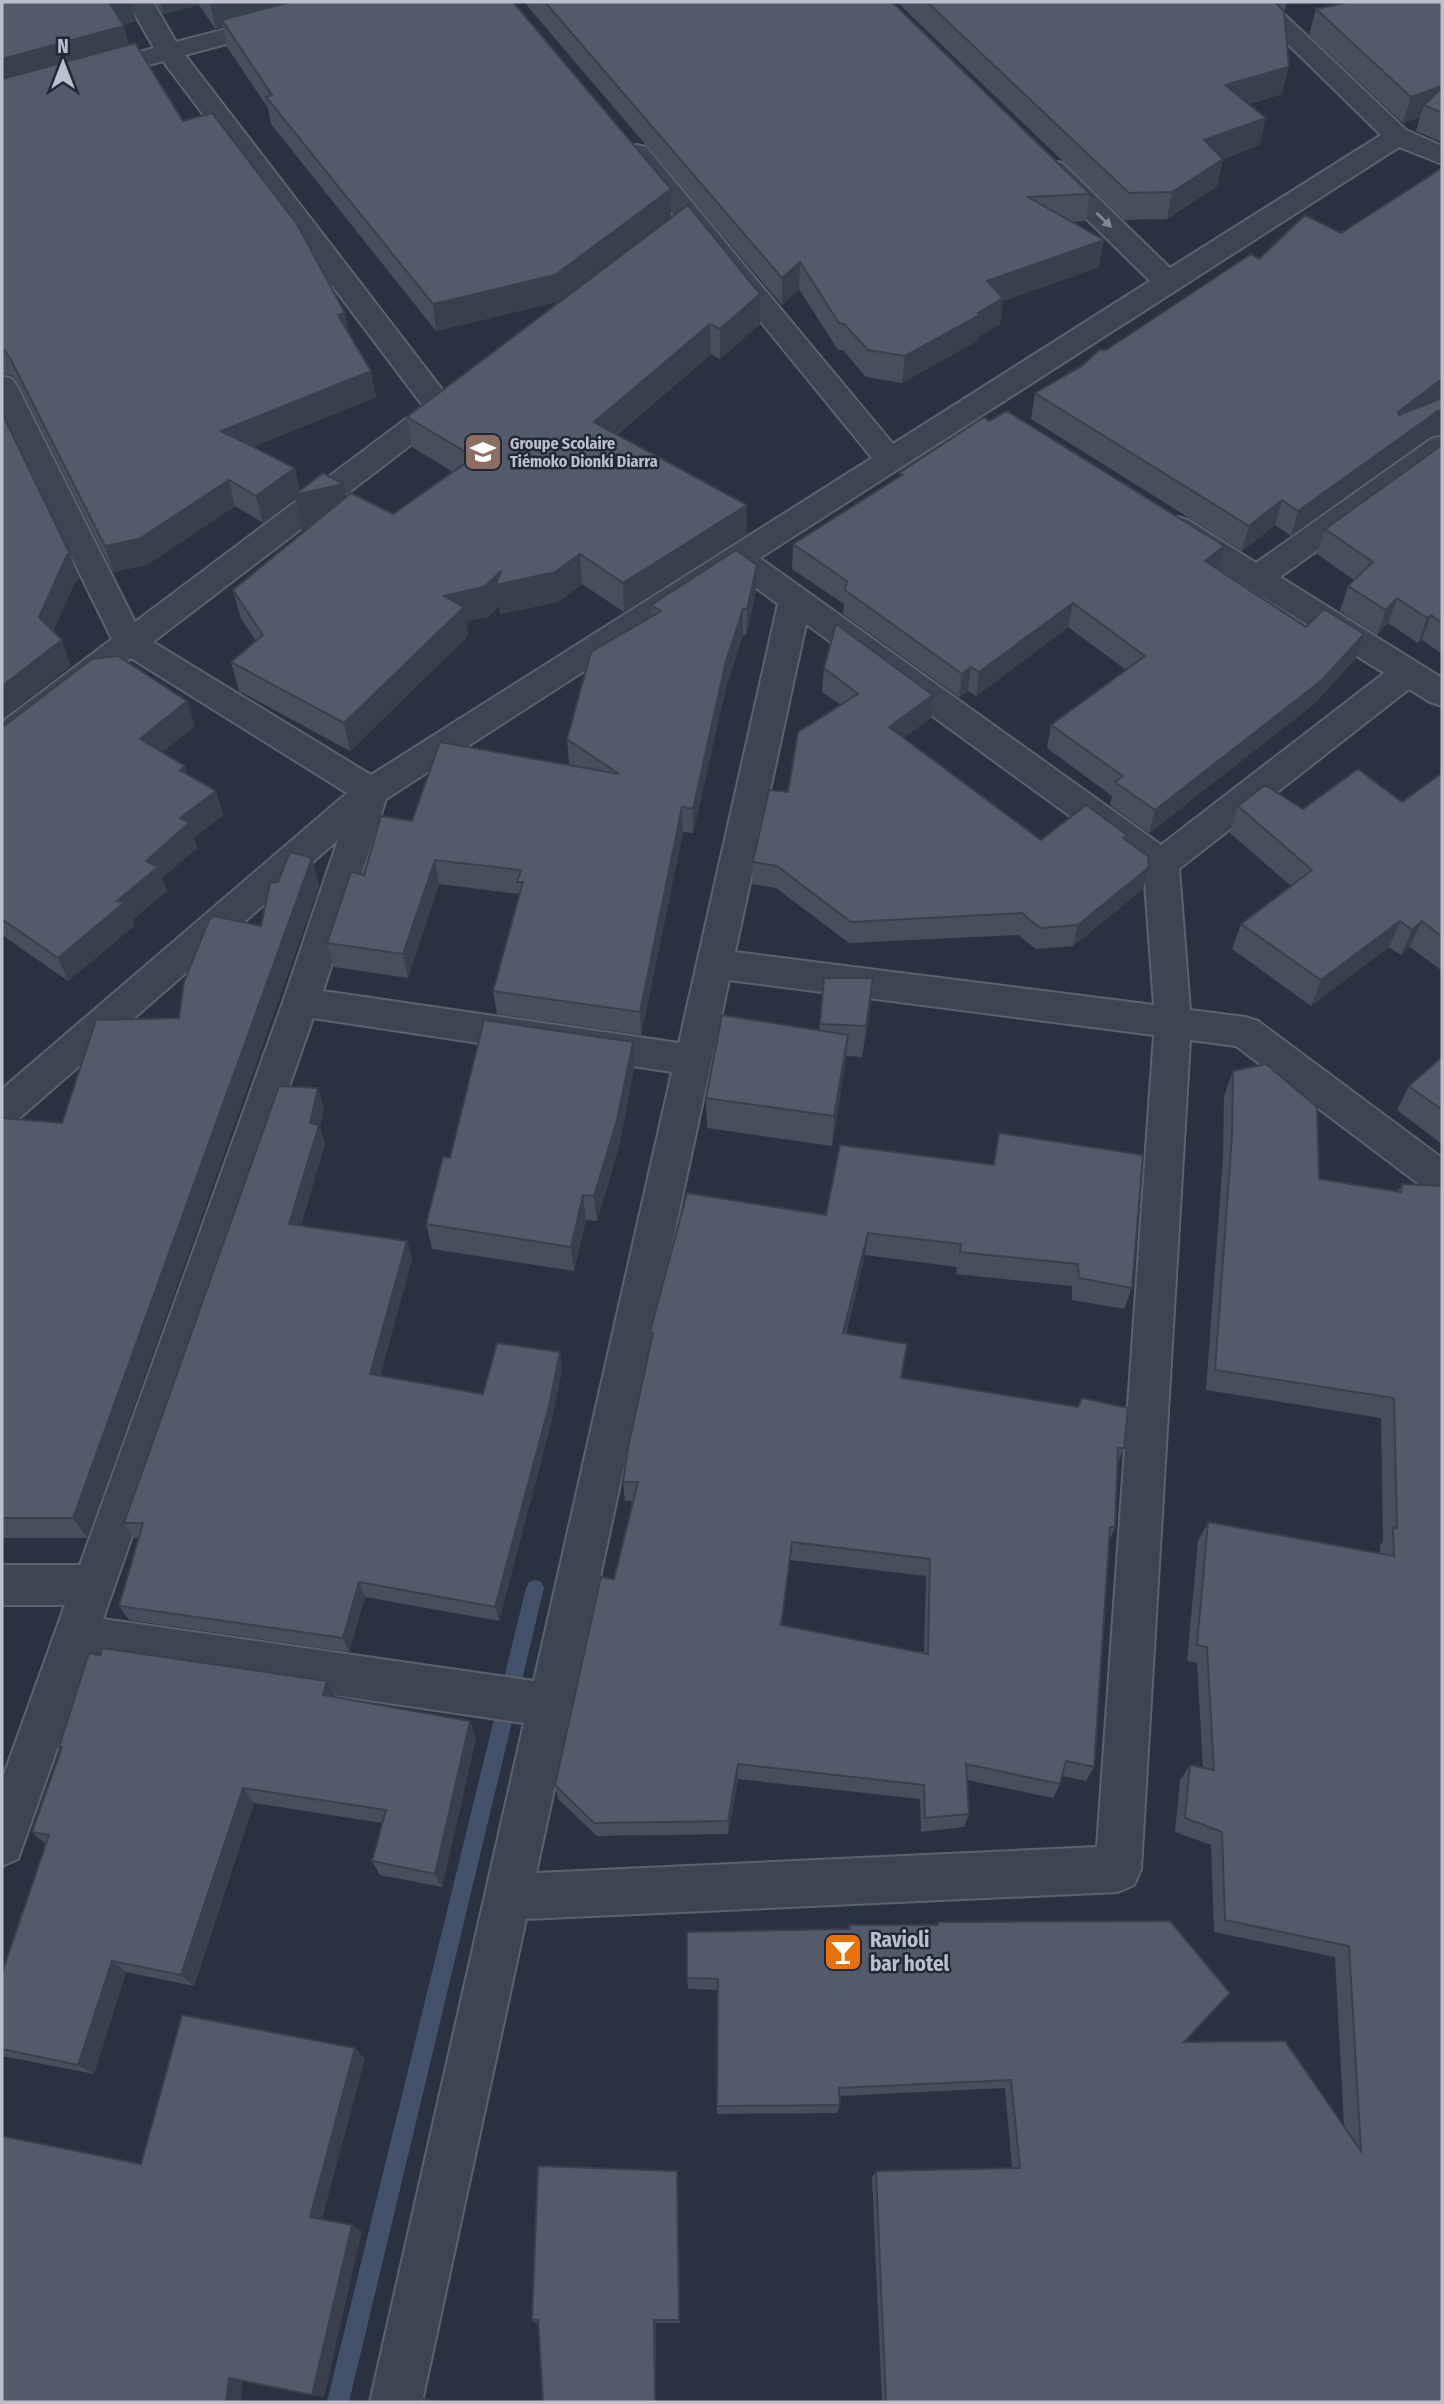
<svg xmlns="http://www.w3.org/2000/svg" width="1444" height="2404" font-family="'Fira Sans Condensed',sans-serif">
	<rect width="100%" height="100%" fill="#2a3241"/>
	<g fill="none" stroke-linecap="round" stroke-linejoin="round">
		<path fill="#43516a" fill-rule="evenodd" d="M 535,1580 L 541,1582 L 544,1588 L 349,2402 L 327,2402 L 526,1588 L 529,1582 Z"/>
		<defs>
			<path id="minor" d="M 128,2 L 153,2 L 176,42 L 328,2 L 369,2 L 365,7 L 185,55 L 444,392 L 450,390 L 460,393 L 465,400 L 450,415 L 153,642 L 371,775 L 872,458 L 628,159 L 624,153 L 628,147 L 637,145 L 646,147 L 893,444 L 1150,281 L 1042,175 L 1039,169 L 1042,163 L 1052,161 L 1062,163 L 1170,268 L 1381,135 L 1245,2 L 1271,2 L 1406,130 L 1442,146 L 1442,164 L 1399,147 L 760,558 L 1161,845 L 1384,673 L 1166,536 L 1162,528 L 1166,520 L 1177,517 L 1188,520 L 1256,563 L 1431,439 L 1442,436 L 1442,461 L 1280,577 L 1442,678 L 1442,706 L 1430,702 L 1409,689 L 1179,869 L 1190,1010 L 1245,1017 L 1258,1021 L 1442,1158 L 1442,1195 L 1428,1191 L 1236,1046 L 1190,1040 L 1141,1869 L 1134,1885 L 1118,1892 L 526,1919 L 422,2402 L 370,2402 L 524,1723 L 89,1659 L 18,1859 L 2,1866 L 2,1780 L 65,1605 L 2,1605 L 2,1565 L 80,1565 L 283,1002 L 338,840 L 15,1122 L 2,1127 L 2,1089 L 347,793 L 131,658 L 14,748 L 2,751 L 2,722 L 112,639 L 2,415 L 2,376 L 12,379 L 17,386 L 135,622 L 423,406 L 163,61 L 145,66 L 136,63 L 132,58 L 136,53 L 154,48 ZM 736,573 L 778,604 L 679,1043 L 323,991 L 386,799 ZM 806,624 L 1144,870 L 1154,1005 L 735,952 ZM 729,980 L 1154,1035 L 1097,1847 L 536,1873 ZM 313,1018 L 672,1072 L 534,1681 L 103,1619 Z"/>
		</defs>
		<use href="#minor" stroke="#5c626e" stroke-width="4"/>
		<use href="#minor" fill="#3e4451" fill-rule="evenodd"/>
	</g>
	<path fill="#474e5c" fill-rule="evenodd" d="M 2,2 L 136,21 L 123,25 L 129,45 L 183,121 L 345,313 L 348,331 L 376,397 L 253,447 L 295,468 L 300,491 L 344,484 L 346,497 L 393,514 L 453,472 L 412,447 L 407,417 L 688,205 L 760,324 L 720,359 L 711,354 L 617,435 L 747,505 L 747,534 L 624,612 L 582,584 L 558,602 L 500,614 L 499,606 L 488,617 L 466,621 L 468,636 L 350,751 L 239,691 L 231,662 L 256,641 L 241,619 L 233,590 L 307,529 L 302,530 L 295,498 L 263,523 L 235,506 L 147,565 L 113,572 L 19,385 L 13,376 L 2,374 Z
		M 155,2 L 513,2 L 671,216 L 557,302 L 436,331 L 271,124 L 268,108 L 227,47 L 223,28 L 216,30 L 199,5 L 163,14 Z
		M 524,2 L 892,2 L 1090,194 L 1086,221 L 1072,222 L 1099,267 L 1003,301 L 1000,324 L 977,338 L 977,341 L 902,383 L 866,377 L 843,350 L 838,350 L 799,289 L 782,305 Z
		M 897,2 L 1287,2 L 1284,11 L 1282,94 L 1249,104 L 1260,145 L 1223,159 L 1217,186 L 1167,219 L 1124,220 Z
		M 1442,2 L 1442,142 L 1416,131 L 1420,117 L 1403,123 L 1309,35 L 1316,9 Z
		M 1341,233 L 1429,437 L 1291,536 L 1275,525 L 1242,551 L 1031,419 L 1035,393 L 1106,350 L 1259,259 Z
		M 1442,445 L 1442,654 L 1422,640 L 1418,643 L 1388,623 L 1377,635 L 1340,611 L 1348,586 L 1354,580 L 1317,554 L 1325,529 Z
		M 899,473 L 1218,569 L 1356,658 L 1314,704 L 1149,833 L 1110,805 L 1112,796 L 1047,748 L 1051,725 L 1126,670 L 1068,627 L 976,696 L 968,691 L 959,697 L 843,614 L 844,604 L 792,569 L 793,544 L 899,476 Z
		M 756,591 L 746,635 L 743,635 L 726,687 L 693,833 L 683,832 L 641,1035 L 497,1014 L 493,991 L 519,894 L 439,884 L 408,978 L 334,967 L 327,943 L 364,875 L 412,821 L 572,766 L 569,764 L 567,739 L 651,617 L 651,605 Z
		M 824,668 L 933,695 L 931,718 L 903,738 L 1041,840 L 1127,835 L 1126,840 L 1143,889 L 1073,946 L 1036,949 L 1018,935 L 849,943 L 776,888 L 752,884 L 753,862 L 788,792 L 841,705 L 822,692 Z
		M 2,726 L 195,726 L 162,752 L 185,766 L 187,775 L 216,791 L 223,815 L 194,838 L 197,848 L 162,878 L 167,891 L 132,920 L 134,926 L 68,981 L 2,935 Z
		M 1442,773 L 1442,971 L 1410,947 L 1401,955 L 1389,947 L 1311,1006 L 1232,949 L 1241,924 L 1291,886 L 1230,833 L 1238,806 L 1303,809 L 1402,802 Z
		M 312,858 L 319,886 L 87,1538 L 2,1538 L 2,1118 L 62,1123 L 179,1018 L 261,926 L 278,882 Z
		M 824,978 L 870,1010 L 862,1057 L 846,1056 L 832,1146 L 707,1128 L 706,1098 L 819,1031 Z
		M 1442,1057 L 1442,1144 L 1397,1110 L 1409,1086 Z
		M 634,1069 L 619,1146 L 597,1221 L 586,1220 L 574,1271 L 432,1249 L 426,1224 Z
		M 1233,1071 L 1319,1179 L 1398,1191 L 1402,1184 L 1442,2402 L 882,2402 L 872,2177 L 876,2171 L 1012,2168 L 1005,2088 L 839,2096 L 840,2105 L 837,2113 L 717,2114 L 718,1990 L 688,1989 L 687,1978 L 848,1929 L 849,1925 L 937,1925 L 938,1922 L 1184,2042 L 1344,2127 L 1335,1957 L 1214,1932 L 1211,1845 L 1175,1832 L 1180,1780 L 1190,1765 L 1203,1768 L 1197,1663 L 1187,1661 L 1198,1541 L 1208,1522 L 1380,1553 L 1380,1546 L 1383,1541 L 1381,1418 L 1206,1390 L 1223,1159 L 1224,1096 Z
		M 324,1108 L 320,1127 L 325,1144 L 301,1225 L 407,1241 L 412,1259 L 380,1376 L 483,1394 L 560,1352 L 562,1370 L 551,1423 L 499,1621 L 365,1597 L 349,1652 L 129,1620 L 119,1606 L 138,1538 L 134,1538 L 124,1523 Z
		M 999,1133 L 1132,1288 L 1124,1309 L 1072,1300 L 1072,1286 L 956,1274 L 957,1267 L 865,1255 L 846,1334 L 902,1378 L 1124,1448 L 1117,1464 L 1115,1527 L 1109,1542 L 1094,1767 L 1086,1781 L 1062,1776 L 1060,1784 L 1053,1798 L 967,1780 L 969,1814 L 964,1827 L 921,1832 L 920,1799 L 738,1779 L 728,1834 L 597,1836 L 558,1799 L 555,1785 L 614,1579 L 633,1501 L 625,1501 L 623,1482 L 651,1344 L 650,1332 L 826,1215 L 993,1165 ZM 790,1560 L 926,1576 L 924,1653 L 782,1625 Z
		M 327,1681 L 336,1698 L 476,1738 L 442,1887 L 380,1875 L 372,1861 L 382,1823 L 254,1803 L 194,1986 L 126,1972 L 94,2074 L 2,2056 L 2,1973 L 46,1844 L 32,1832 L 61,1749 L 59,1747 Z
		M 678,2176 L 680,2323 L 536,2323 L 532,2320 Z"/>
	<path fill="#3a404b" d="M 109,2 L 131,2 L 136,21 L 115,27 Z
		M 160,2 L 199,2 L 199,5 L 163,14 Z
		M 214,2 L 319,2 L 222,20 L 223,28 L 216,30 L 210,3 Z
		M 124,26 L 131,53 L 2,88 L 2,59 Z
		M 1289,67 L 1282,94 L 1220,112 L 1225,85 Z
		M 1442,86 L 1442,95 L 1424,105 L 1420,117 L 1403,123 L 1411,97 Z
		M 1266,118 L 1260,145 L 1198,167 L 1204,140 Z
		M 1223,159 L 1217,186 L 1167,219 L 1172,192 Z
		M 671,189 L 671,216 L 557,302 L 436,331 L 433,304 Z
		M 1104,240 L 1099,267 L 1003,301 L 1000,324 L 977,338 L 977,341 L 902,383 L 905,356 L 987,281 Z
		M 800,262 L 799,289 L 782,305 L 782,278 Z
		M 760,294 L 760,324 L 720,359 L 720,329 Z
		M 345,313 L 349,340 L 338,315 Z
		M 710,324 L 711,354 L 596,452 L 594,422 Z
		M 371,371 L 376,397 L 228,457 L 221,431 Z
		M 1442,379 L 1442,398 L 1389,438 L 1398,412 Z
		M 1438,411 L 1442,411 L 1442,434 L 1429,437 L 1291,536 L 1298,511 Z
		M 295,468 L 300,493 L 344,484 L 351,520 L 302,530 L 295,498 L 263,523 L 256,496 Z
		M 229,480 L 235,506 L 147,565 L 113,572 L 105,546 Z
		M 1282,500 L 1275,525 L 1242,551 L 1249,526 Z
		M 747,505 L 747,534 L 624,612 L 623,583 Z
		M 1224,546 L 1217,571 L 1205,561 Z
		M 70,554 L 79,580 L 76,581 L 48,643 L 39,617 L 67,555 Z
		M 580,554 L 582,584 L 558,602 L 500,614 L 499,606 L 488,617 L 466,621 L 468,636 L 350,751 L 344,723 L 444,596 L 501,571 Z
		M 757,565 L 756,591 L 746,635 L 747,609 Z
		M 1397,598 L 1388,623 L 1377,635 L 1386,610 Z
		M 1073,603 L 1068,627 L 976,696 L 979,672 Z
		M 743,609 L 743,635 L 726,687 L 693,833 L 693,809 L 726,661 Z
		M 1431,615 L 1422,640 L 1418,643 L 1427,618 Z
		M 1364,634 L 1356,658 L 1314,704 L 1149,833 L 1155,810 Z
		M 62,640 L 71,666 L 2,719 L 2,686 Z
		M 971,667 L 968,691 L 959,697 L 962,674 Z
		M 933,695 L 931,718 L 886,750 L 889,727 Z
		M 187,701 L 195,726 L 148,764 L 140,739 Z
		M 185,766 L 193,791 L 180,770 Z
		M 216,791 L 223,815 L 194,838 L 197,848 L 162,878 L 167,891 L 132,920 L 134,926 L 68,981 L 58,958 L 117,901 L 146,861 L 180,818 Z
		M 682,807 L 683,832 L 641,1035 L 640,1012 Z
		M 312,858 L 319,886 L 87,1538 L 73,1518 Z
		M 435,860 L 439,884 L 408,978 L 403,954 Z
		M 1149,867 L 1143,889 L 1073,946 L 1078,925 Z
		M 1400,921 L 1389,947 L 1311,1006 L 1321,980 Z
		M 1422,921 L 1410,947 L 1401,955 L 1412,930 Z
		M 873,978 L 870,1010 L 862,1057 L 866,1026 Z
		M 848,1035 L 845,1066 L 832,1146 L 834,1116 Z
		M 633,1042 L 634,1069 L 619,1146 L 597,1221 L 594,1196 Z
		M 318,1088 L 324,1108 L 320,1127 L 325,1144 L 296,1242 L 289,1224 Z
		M 583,1195 L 586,1220 L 574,1271 L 571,1247 Z
		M 868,1233 L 865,1255 L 840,1354 L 843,1333 Z
		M 407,1241 L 412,1259 L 376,1391 L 370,1374 Z
		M 560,1352 L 562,1370 L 551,1423 L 499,1621 L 495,1607 Z
		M 792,1542 L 790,1560 L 780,1642 L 781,1625 Z
		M 359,1582 L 365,1597 L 349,1652 L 343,1638 Z
		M 327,1681 L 336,1698 L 323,1695 Z
		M 470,1721 L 476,1738 L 442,1887 L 435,1874 Z
		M 738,1764 L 738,1779 L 728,1834 L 728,1821 Z
		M 243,1788 L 254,1803 L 194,1986 L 181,1975 Z
		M 112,1961 L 126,1972 L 94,2074 L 78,2065 Z
		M 355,2048 L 365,2059 L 321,2223 L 310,2217 Z
		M 677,2171 L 678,2176 L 680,2323 L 679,2320 Z
		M 352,2225 L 362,2231 L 324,2397 L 312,2395 Z
		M 654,2320 L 656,2323 L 656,2402 L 655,2402 Z
		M 229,2378 L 243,2380 L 241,2402 L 226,2402 Z"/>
	<path fill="#535b6b" stroke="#3a404b" stroke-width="2" fill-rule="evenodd" d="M 2,2 L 109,2 L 124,26 L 2,59 Z
		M 290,2 L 513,2 L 671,189 L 555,275 L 433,304 L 266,97 L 272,95 L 222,20 Z
		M 545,2 L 892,2 L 1090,194 L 1028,197 L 1104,240 L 987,281 L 1003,298 L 978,313 L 980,315 L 905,356 L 868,350 L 844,324 L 839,323 L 800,262 L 782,278 Z
		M 927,2 L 1275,2 L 1284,11 L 1289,67 L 1225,85 L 1266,118 L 1204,140 L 1223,159 L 1172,192 L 1129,193 Z
		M 1349,2 L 1442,2 L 1442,86 L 1411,97 L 1316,9 Z
		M 135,43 L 183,121 L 212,113 L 297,224 L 345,313 L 338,315 L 371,371 L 221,431 L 295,468 L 256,496 L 229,480 L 139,539 L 105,546 L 10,358 L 4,350 L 2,349 L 2,79 Z
		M 1442,88 L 1442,113 L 1424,105 Z
		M 1442,168 L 1442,379 L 1398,412 L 1399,415 L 1442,398 L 1442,411 L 1438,411 L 1298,511 L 1282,500 L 1249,526 L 1035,393 L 1082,366 L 1099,350 L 1106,350 L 1251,254 L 1259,259 L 1305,215 L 1341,233 Z
		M 688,205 L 760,294 L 720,329 L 710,324 L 594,422 L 747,505 L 623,583 L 580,554 L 555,572 L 496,585 L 501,571 L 484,587 L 444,596 L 464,607 L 344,723 L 231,662 L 263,635 L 233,590 L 351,493 L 393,514 L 474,457 L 407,417 Z
		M 1007,411 L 1224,546 L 1205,561 L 1306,627 L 1324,609 L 1364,634 L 1322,680 L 1155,810 L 1115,782 L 1123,776 L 1051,725 L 1145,656 L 1073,603 L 979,672 L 971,667 L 962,674 L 845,590 L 847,581 L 793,544 L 902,475 L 899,473 L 984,417 L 989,421 Z
		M 2,413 L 70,554 L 67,555 L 39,617 L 62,640 L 2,686 Z
		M 1442,445 L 1442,623 L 1431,615 L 1427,618 L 1397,598 L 1386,610 L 1348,586 L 1373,562 L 1325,529 Z
		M 323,473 L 344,484 L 294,495 Z
		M 736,550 L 757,565 L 747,609 L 743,609 L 726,661 L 693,809 L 682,807 L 640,1012 L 493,991 L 523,882 L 517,882 L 521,870 L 435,860 L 403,954 L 327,943 L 351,872 L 364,875 L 381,816 L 412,821 L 440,742 L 619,774 L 567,739 L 591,652 L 661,611 L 651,605 Z
		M 836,624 L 933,695 L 889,727 L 1041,840 L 1086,805 L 1127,835 L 1123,838 L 1148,856 L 1149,867 L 1078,925 L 1040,928 L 1022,913 L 851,922 L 777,866 L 753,862 L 769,790 L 788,792 L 798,732 L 858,694 L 824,668 Z
		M 118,656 L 187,701 L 140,739 L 185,766 L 180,770 L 216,791 L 180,818 L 189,823 L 146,861 L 158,867 L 117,901 L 125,902 L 58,958 L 2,919 L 2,726 L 5,725 L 92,659 Z
		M 1358,769 L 1402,802 L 1442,773 L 1442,937 L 1422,921 L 1412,930 L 1400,921 L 1321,980 L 1241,924 L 1312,870 L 1238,806 L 1265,785 L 1303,809 Z
		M 290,852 L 312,858 L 73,1518 L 2,1518 L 2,1118 L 62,1123 L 96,1020 L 179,1018 L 184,982 L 209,920 L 214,916 L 261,926 L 270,883 L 278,882 Z
		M 824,978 L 873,978 L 866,1026 L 820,1024 Z
		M 722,1015 L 848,1035 L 834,1116 L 706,1098 Z
		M 484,1020 L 633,1042 L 617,1120 L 594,1196 L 583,1195 L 571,1247 L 426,1224 L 443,1157 L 450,1158 Z
		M 1442,1057 L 1442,1110 L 1409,1086 Z
		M 1266,1064 L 1317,1107 L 1319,1179 L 1401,1192 L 1402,1184 L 1442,1186 L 1442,2402 L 886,2402 L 876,2171 L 1020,2168 L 1011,2080 L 839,2088 L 840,2105 L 717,2106 L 718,1979 L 687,1978 L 687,1932 L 850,1929 L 849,1925 L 938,1925 L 938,1922 L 1170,1921 L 1230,1993 L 1184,2042 L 1285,2041 L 1361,2151 L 1349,1946 L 1225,1920 L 1222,1832 L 1185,1818 L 1190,1765 L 1214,1770 L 1207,1647 L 1197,1645 L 1208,1522 L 1394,1556 L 1393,1527 L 1397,1528 L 1394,1398 L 1215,1370 L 1232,1136 L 1233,1071 Z
		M 279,1086 L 318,1088 L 310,1123 L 319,1125 L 289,1224 L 407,1241 L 370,1374 L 483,1394 L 497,1343 L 560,1352 L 549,1406 L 495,1607 L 359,1582 L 343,1638 L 119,1606 L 143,1523 L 124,1523 Z
		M 999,1133 L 1143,1155 L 1132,1288 L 1079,1278 L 1078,1264 L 960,1252 L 961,1244 L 868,1233 L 843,1333 L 907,1344 L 901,1378 L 1078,1407 L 1082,1398 L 1128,1408 L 1124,1448 L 1118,1448 L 1115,1527 L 1110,1527 L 1094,1767 L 1066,1761 L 1060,1784 L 966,1764 L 969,1814 L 925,1818 L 924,1785 L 738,1764 L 728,1821 L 594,1823 L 555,1785 L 601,1577 L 614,1579 L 638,1482 L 623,1482 L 628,1448 L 653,1333 L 650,1332 L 687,1193 L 826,1215 L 840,1145 L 994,1165 ZM 792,1542 L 930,1559 L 928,1654 L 781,1625 Z
		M 102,1648 L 327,1681 L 323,1695 L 470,1721 L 435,1874 L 372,1861 L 386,1810 L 243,1788 L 181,1975 L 112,1961 L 78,2065 L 2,2049 L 2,1973 L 49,1835 L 32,1832 L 62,1747 L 59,1747 L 89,1653 L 100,1655 Z
		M 182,2015 L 355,2048 L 310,2217 L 352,2225 L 312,2395 L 229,2378 L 226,2402 L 2,2402 L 2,2136 L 141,2164 Z
		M 538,2166 L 677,2171 L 679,2320 L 654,2320 L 655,2402 L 543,2402 L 538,2320 L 532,2320 Z
		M 420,2398 L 437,2402 L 419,2402 Z"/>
	<defs><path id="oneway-solid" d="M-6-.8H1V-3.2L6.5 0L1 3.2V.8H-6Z" transform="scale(1.75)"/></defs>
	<use fill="#838894" href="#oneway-solid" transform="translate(1104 220) rotate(44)"/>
	<defs>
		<symbol id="school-square" viewBox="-11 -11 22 22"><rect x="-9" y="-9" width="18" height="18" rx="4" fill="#8d6e63" stroke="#222936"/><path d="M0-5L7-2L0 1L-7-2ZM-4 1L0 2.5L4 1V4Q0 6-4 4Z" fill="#fff"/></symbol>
		<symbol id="bar-square" viewBox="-11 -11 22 22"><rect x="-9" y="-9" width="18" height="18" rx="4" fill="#e8710a" stroke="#222936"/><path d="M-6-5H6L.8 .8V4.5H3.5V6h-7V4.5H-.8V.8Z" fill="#fff"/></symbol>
	</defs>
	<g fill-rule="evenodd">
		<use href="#school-square" x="461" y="430" width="44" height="44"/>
		<use href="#bar-square" x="821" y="1930" width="44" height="44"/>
	</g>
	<g text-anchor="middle" stroke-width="5" stroke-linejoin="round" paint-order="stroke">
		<g font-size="16" font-weight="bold" fill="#bbc0cb" stroke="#222936" text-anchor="start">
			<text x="510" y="449">Groupe Scolaire<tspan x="510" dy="18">Tiémoko Dionki Diarra</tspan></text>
		</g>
		<g font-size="21" font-weight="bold" fill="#bbc0cb" stroke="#222936" text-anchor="start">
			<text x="870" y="1947">Ravioli<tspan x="870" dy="24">bar hotel</tspan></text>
		</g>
	</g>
	<rect width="1444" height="2404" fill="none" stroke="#bbc0cb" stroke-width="7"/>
	<g transform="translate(63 63)" stroke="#222936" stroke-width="5" paint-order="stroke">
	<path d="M0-5L12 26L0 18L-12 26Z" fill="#bbc0cb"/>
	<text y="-10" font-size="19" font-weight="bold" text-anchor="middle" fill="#bbc0cb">N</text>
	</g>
</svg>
